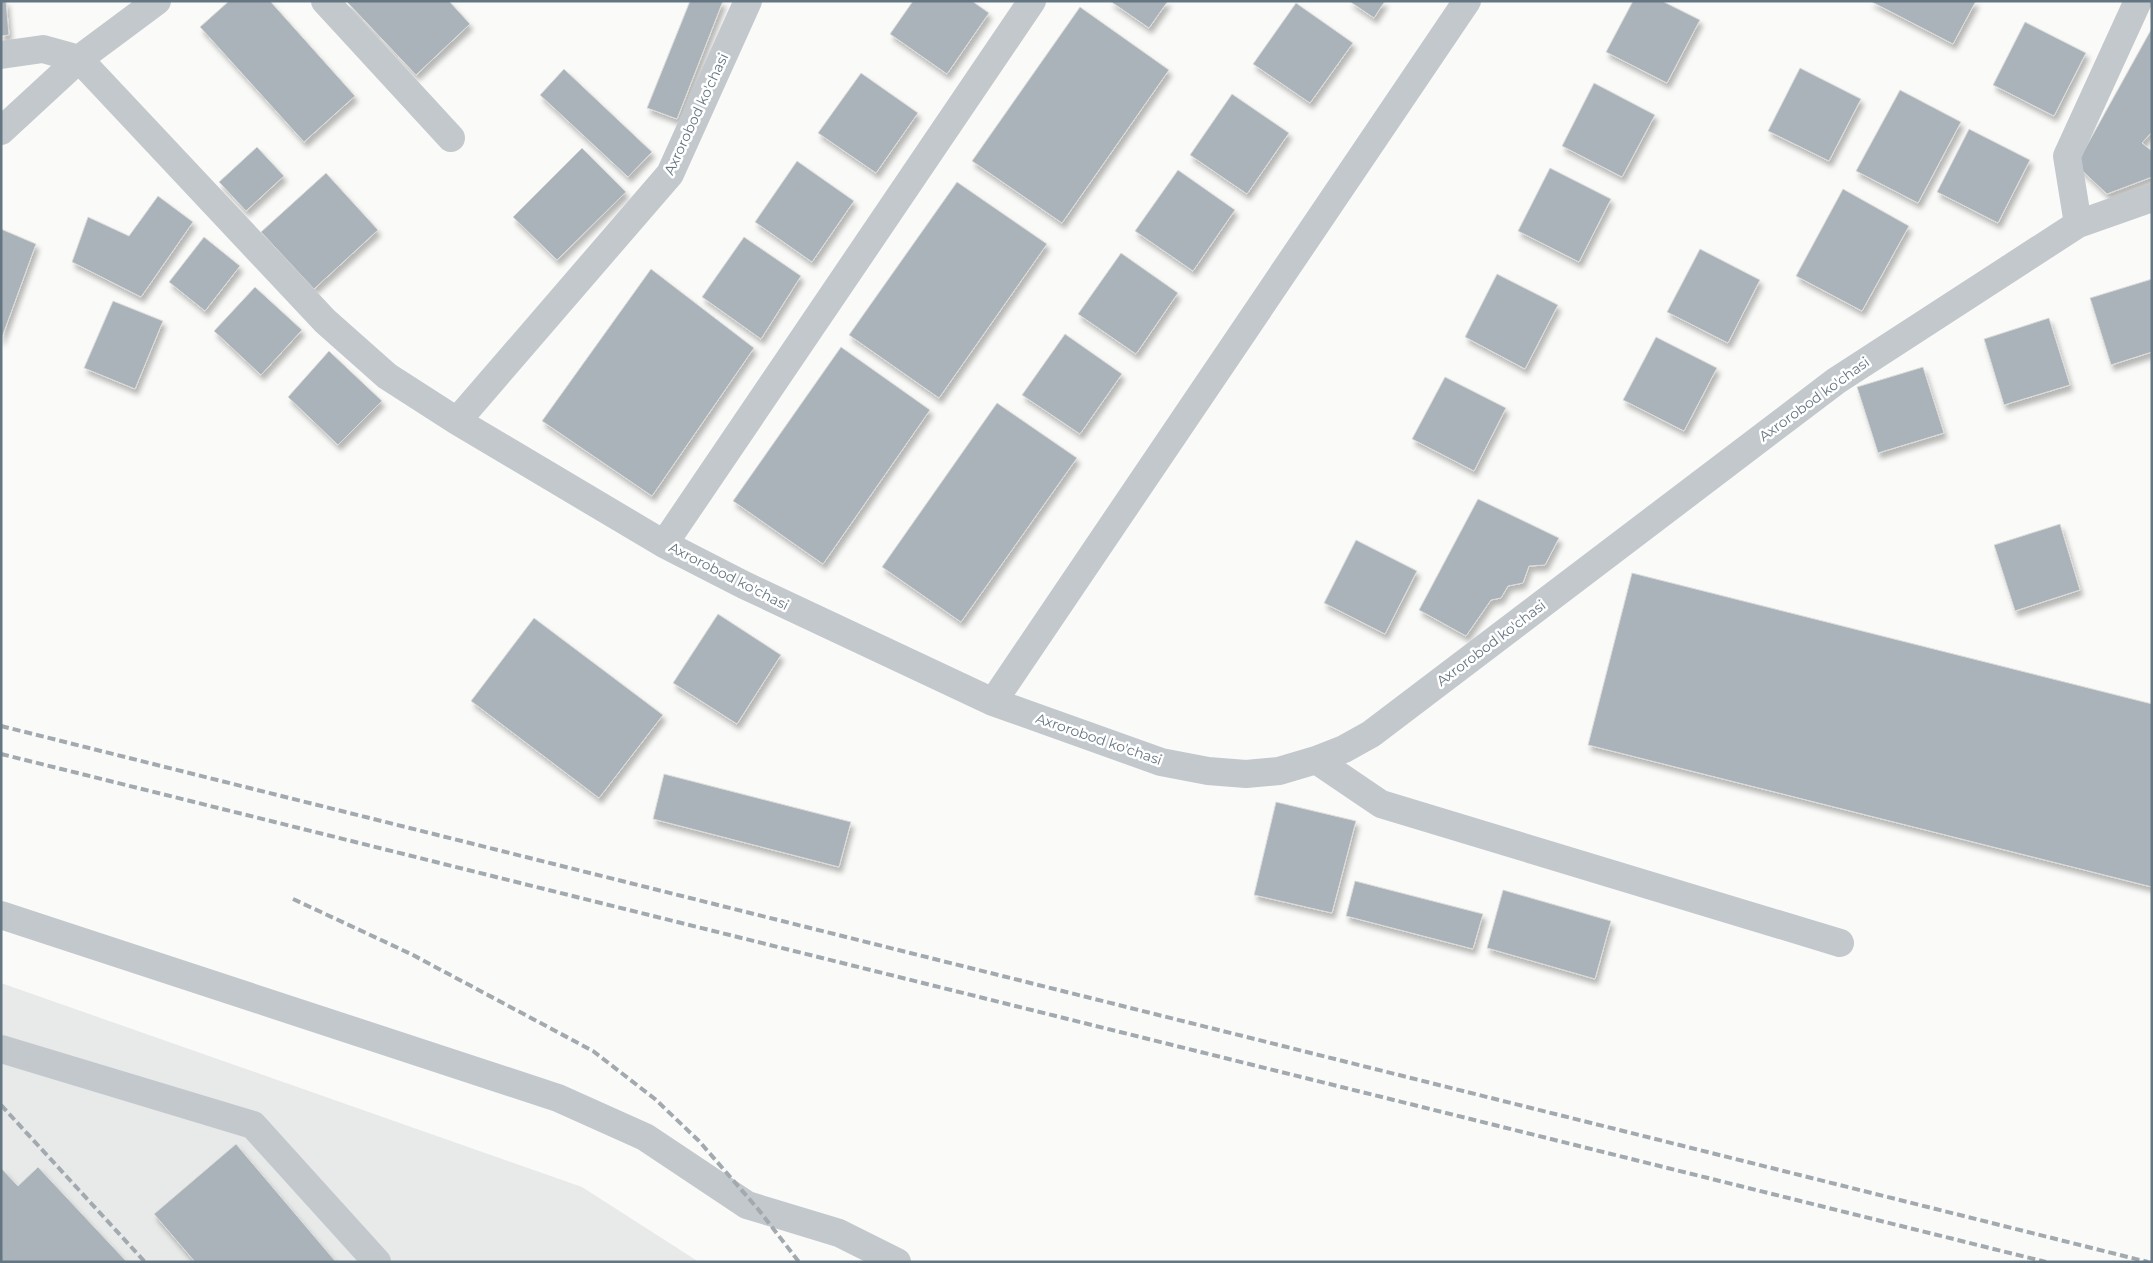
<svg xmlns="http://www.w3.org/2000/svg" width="2153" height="1263" font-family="Montserrat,sans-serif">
	<defs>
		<filter id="shadow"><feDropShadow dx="3" dy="5.5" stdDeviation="2.5" flood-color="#0004"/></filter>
	</defs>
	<rect width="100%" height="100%" fill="#fafaf8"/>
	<path fill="#e8e9e9" d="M 1,983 L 582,1187 L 699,1262 L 1,1262 Z"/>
	<path fill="#aab3b9" stroke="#dcdcda" filter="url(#shadow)" d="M 1,1 L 6,1 L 9,35 L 1,36 Z
		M 229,1 L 270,1 L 355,96 L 304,142 L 200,27 Z
		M 346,1 L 449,1 L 470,24 L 416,75 Z
		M 690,1 L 723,1 L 677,119 L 647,108 Z
		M 913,1 L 972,1 L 989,13 L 947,74 L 890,34 Z
		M 1110,1 L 1168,1 L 1149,28 Z
		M 1349,1 L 1385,1 L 1374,18 Z
		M 1633,1 L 1662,1 L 1700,20 L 1667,83 L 1606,52 Z
		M 1870,1 L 1976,1 L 1953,44 Z
		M 1296,3 L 1353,43 L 1310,103 L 1253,64 Z
		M 1080,7 L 1169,70 L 1062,223 L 972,161 Z
		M 2025,22 L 2086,53 L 2054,116 L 1993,85 Z
		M 2152,28 L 2152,132 L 2142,143 L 2152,151 L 2152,177 L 2107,194 L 2076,165 Z
		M 1800,68 L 1861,99 L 1829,161 L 1768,131 Z
		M 564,69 L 652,152 L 628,177 L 540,95 Z
		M 861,73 L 918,113 L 876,173 L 818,133 Z
		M 1594,83 L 1655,115 L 1622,177 L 1562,146 Z
		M 1900,90 L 1961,122 L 1918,203 L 1856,171 Z
		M 1232,94 L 1289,133 L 1247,194 L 1190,155 Z
		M 1969,129 L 2030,160 L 1998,223 L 1937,192 Z
		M 257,147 L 284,176 L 246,211 L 219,182 Z
		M 582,148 L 626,192 L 557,260 L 513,217 Z
		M 797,161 L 854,201 L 812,262 L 755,222 Z
		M 1550,168 L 1611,199 L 1579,262 L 1518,231 Z
		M 1178,170 L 1235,210 L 1193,271 L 1135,231 Z
		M 326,173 L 378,230 L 314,289 L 261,232 Z
		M 957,182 L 1047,244 L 939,398 L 849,335 Z
		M 1843,189 L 1909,226 L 1862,311 L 1796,276 Z
		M 158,196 L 193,222 L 141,297 L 72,262 L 88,217 L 129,236 Z
		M 1,229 L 36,244 L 1,340 Z
		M 204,237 L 240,266 L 205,311 L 169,282 Z
		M 744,237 L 801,276 L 761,339 L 702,297 Z
		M 1700,249 L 1760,280 L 1728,343 L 1667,312 Z
		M 1121,253 L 1178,293 L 1136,354 L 1078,314 Z
		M 651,269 L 754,348 L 652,496 L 542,421 Z
		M 1497,274 L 1558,305 L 1525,369 L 1465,337 Z
		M 2152,279 L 2152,352 L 2111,365 L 2090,298 Z
		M 255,287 L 302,330 L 261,375 L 214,331 Z
		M 113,301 L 163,321 L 135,389 L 84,368 Z
		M 2049,318 L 2070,385 L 2004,405 L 1984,339 Z
		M 1065,334 L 1122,374 L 1080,434 L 1022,395 Z
		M 1656,337 L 1717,368 L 1684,431 L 1623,400 Z
		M 841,347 L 930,410 L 823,564 L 733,501 Z
		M 329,351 L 382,401 L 338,445 L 288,397 Z
		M 1923,367 L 1944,433 L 1878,453 L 1857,387 Z
		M 1445,377 L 1506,408 L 1474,471 L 1412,439 Z
		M 997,403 L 1077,458 L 961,622 L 882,567 Z
		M 1478,499 L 1559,538 L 1545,565 L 1529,566 L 1523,583 L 1508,586 L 1501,598 L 1491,600 L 1466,636 L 1419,610 Z
		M 2060,524 L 2080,590 L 2015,611 L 1994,545 Z
		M 1356,540 L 1417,571 L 1385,634 L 1324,603 Z
		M 1632,573 L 2152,704 L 2152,887 L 1588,745 Z
		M 718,614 L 781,655 L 737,724 L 673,683 Z
		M 534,618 L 663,715 L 599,798 L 471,701 Z
		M 664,774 L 851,822 L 839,867 L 653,819 Z
		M 1276,802 L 1356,821 L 1332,913 L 1254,895 Z
		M 1355,881 L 1483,914 L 1473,949 L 1346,916 Z
		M 1503,890 L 1611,921 L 1595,979 L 1487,948 Z
		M 236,1144 L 336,1262 L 195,1262 L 154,1214 Z
		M 38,1167 L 127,1262 L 1,1262 L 1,1168 L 18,1186 Z"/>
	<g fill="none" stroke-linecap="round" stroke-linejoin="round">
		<path stroke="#c3c8cc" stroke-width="28" d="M 325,1 L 451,138
			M 1,55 L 43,49 L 79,59 L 325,321 L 387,376 L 457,421 L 664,544 L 744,585 L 993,702 L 1161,762 L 1208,771 L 1246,774 L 1279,771 L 1316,760 L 1344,749 L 1371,734 L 1836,381 L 2078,224 L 2152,198
			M 1,131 L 79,59 L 157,1
			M 2078,224 L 2067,156 L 2138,1
			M 457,421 L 670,174 L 748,1
			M 664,544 L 1032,1
			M 993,702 L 1467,1
			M 1316,760 L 1381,804 L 1840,943
			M 1,915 L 558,1098 L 645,1137 L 747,1205 L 839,1233 L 897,1262
			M 1,1049 L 253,1125 L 377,1262"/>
		<path stroke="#a2aab0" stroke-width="4" stroke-dasharray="8 4" stroke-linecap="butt" d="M 1,726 L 2148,1262
			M 1,754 L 2046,1262
			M 293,899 L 411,954 L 593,1051 L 655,1099 L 699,1141 L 758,1209 L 799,1262
			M 1,1105 L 145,1262"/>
	</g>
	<g text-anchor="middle" stroke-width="5" stroke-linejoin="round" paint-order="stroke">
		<g font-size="14" fill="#657683" stroke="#fff">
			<text transform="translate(696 114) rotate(-65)" y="5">Axrorobod ko'chasi</text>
			<text transform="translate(1814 399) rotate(-36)" y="5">Axrorobod ko'chasi</text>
			<text transform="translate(729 576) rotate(27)" y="5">Axrorobod ko'chasi</text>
			<text transform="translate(1491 643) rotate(-37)" y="5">Axrorobod ko'chasi</text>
			<text transform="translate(1099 739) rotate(19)" y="5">Axrorobod ko'chasi</text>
		</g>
	</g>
	<rect width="2153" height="1263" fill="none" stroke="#657683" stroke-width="5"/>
</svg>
